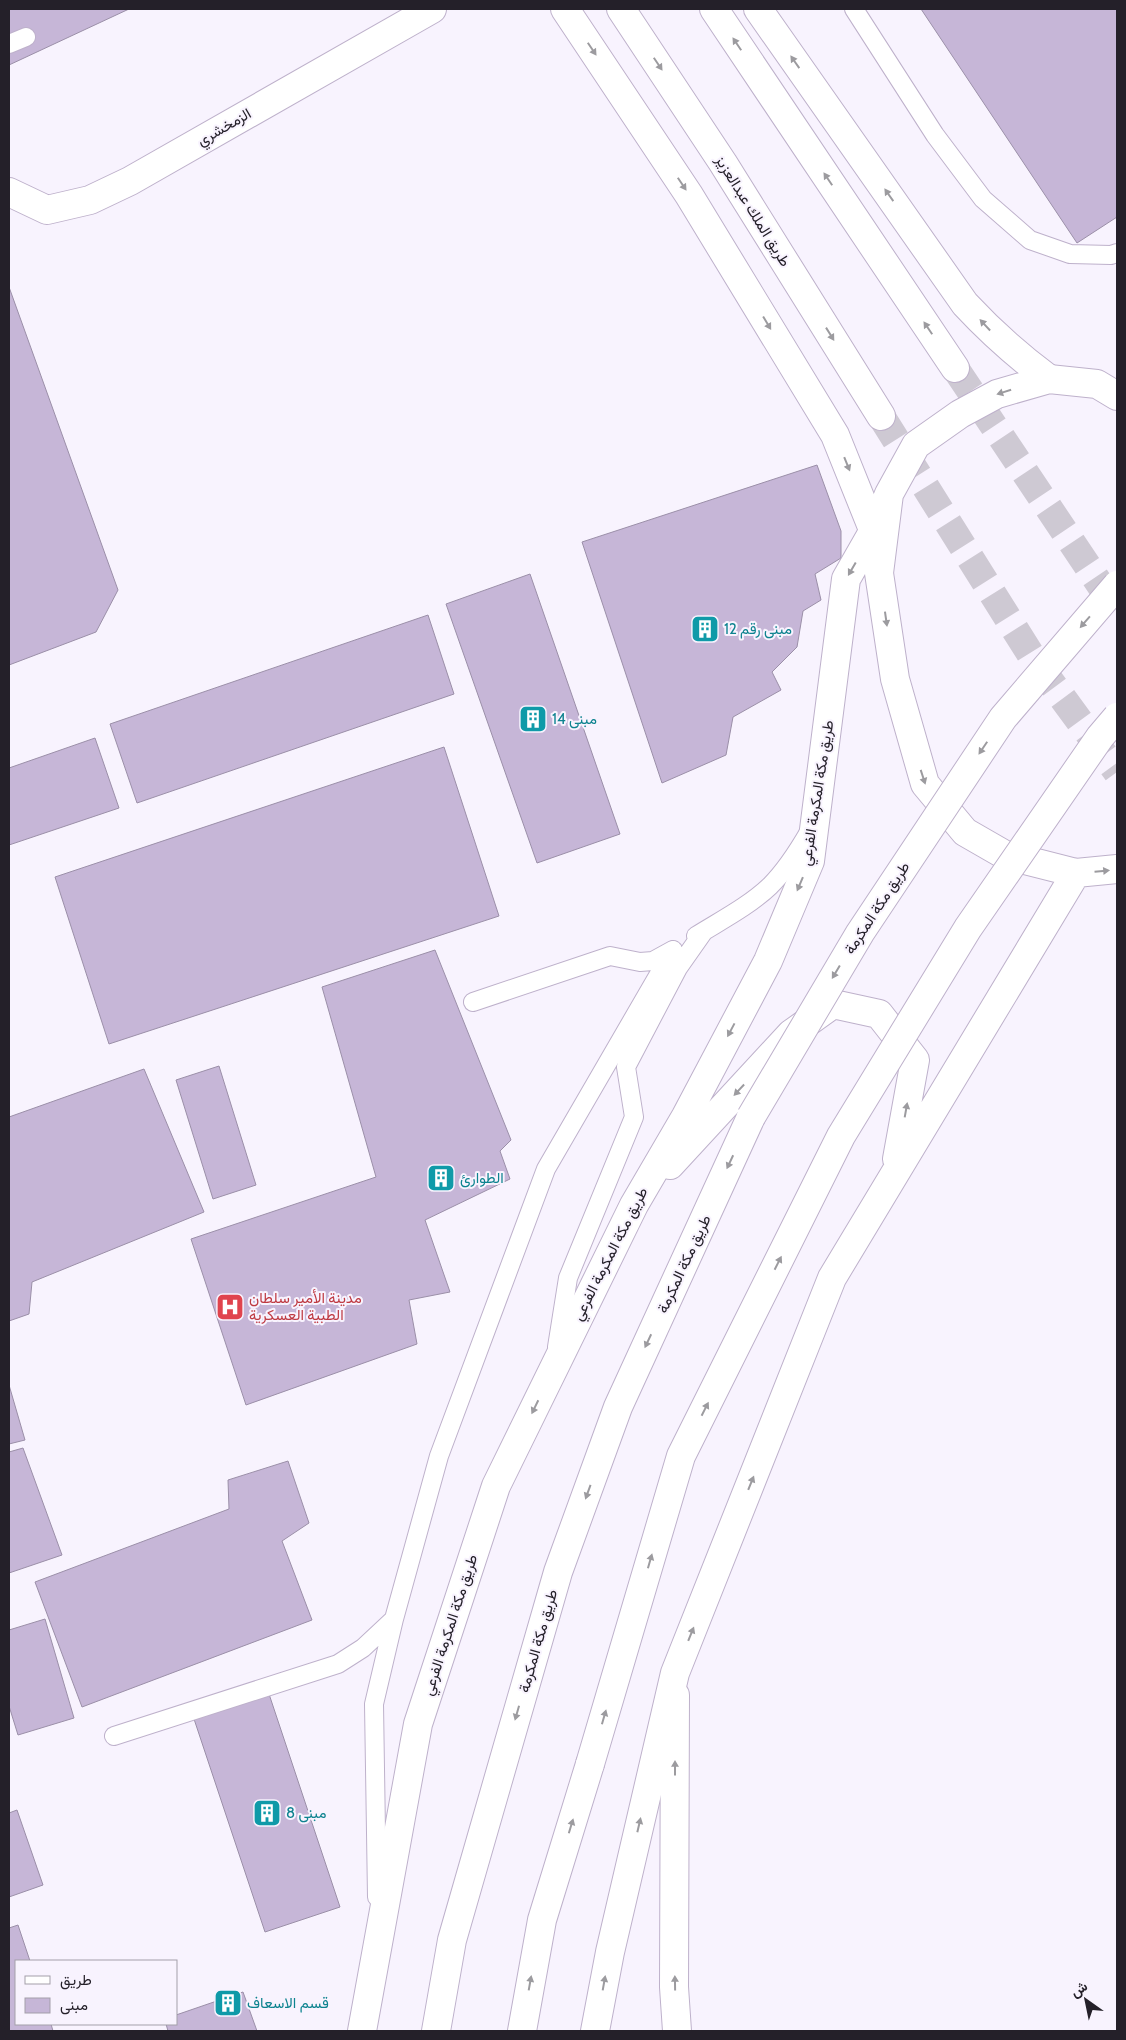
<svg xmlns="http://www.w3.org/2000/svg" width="1126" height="2040" font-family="Cabin,Vazirmatn,sans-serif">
	<rect width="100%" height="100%" fill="#f8f3fe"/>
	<path fill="#c6b6d7" stroke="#9b8fa8" d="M 9,9 L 129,9 L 9,65 Z
		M 921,9 L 1117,9 L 1117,217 L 1077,243 Z
		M 9,287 L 118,590 L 96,632 L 9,665 Z
		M 817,465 L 841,531 L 841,558 L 815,574 L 821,600 L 803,611 L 797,647 L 772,672 L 781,690 L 733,717 L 726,755 L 662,783 L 582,542 Z
		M 530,574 L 620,834 L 537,863 L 446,604 Z
		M 428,615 L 454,694 L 137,803 L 110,724 Z
		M 95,738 L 119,808 L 9,845 L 9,768 Z
		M 444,747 L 499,916 L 109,1044 L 55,877 Z
		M 435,950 L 511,1140 L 500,1151 L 510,1179 L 425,1220 L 450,1292 L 409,1300 L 417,1344 L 246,1405 L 191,1239 L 376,1177 L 322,987 Z
		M 219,1066 L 256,1185 L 213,1199 L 176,1080 Z
		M 144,1069 L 204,1212 L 32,1282 L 29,1314 L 9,1321 L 9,1117 Z
		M 9,1385 L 25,1440 L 9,1444 Z
		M 23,1448 L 62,1555 L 9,1573 L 9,1452 Z
		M 288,1461 L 309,1523 L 282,1541 L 312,1620 L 82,1707 L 35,1582 L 229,1509 L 228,1480 Z
		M 45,1619 L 74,1718 L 18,1735 L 9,1706 L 9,1630 Z
		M 269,1694 L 340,1907 L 265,1932 L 194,1719 Z
		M 17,1810 L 43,1885 L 9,1897 L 9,1813 Z
		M 18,1925 L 30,1961 L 16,1961 L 16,2024 L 51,2024 L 53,2031 L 9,2031 L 9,1928 Z
		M 243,1992 L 257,2031 L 168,2031 L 166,2024 L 176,2024 L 176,2015 Z"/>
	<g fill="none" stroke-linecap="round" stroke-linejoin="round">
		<path stroke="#cec9d3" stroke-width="28" stroke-dasharray="28 14" stroke-linecap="butt" d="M 955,368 L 1117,610
			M 881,416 L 1031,655 L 1117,772"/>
		<defs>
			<path id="lane" d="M 854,9 L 935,135 L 983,199 L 1030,240 L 1070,254 L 1111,255 L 1117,253
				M 9,44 L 26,37
				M 696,936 C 720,921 749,906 770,886 C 786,870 798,851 809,832
				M 473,1002 L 610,956 L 640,962 L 653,961 L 673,950
				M 557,1347 L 568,1278 L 634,1117 L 626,1067 L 678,968 L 704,931
				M 114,1736 L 338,1664 L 363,1648 L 394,1619
				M 377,1897 L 374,1704 L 394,1619 L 439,1456 L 546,1169 L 673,950"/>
			<path id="street" d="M 9,192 L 47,210 L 90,200 L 130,181 L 432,9
				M 675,1695 L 674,1987 L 677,2031"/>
			<path id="secondary" d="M 565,9 L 689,195 L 835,435 L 880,547
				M 621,9 L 723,163 L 881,416
				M 714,9 L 955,368
				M 758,9 L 965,304 C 991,332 1018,356 1049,379"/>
			<path id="primary" d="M 1117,396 L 1097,384 L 1049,379 L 997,394 L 960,414 L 916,445 L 889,494 L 879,573 L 895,679 L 925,784 L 965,832 L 1005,855 L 1076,873 L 1117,869
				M 670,1165 L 791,1034 L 833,1004 L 879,1014 L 915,1060 L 897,1159
				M 362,2031 L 418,1724 L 496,1486 L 634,1205 L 686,1116 L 768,961 L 810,861 L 846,579 L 874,530 L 889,494
				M 595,2031 L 610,1952 L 675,1673 L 832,1278 L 1076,873"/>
			<path id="highway" d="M 436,2031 L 452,1940 L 558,1572 L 618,1407 L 751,1117
				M 522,2031 L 542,1920 L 590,1764"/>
		</defs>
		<use href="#lane" stroke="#beb1cb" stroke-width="20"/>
		<use href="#street" stroke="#beb1cb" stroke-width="30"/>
		<use href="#secondary" stroke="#beb1cb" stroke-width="30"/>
		<use href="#primary" stroke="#beb1cb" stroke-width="30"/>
		<use href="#highway" stroke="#beb1cb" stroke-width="30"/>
		<use href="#lane" stroke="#fff" stroke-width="18"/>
		<use href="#street" stroke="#fff" stroke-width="28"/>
		<use href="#secondary" stroke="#fff" stroke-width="28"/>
		<use href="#primary" stroke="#fff" stroke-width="28"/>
		<use href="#highway" stroke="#fff" stroke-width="28"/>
		<defs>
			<path id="highway-bridge" d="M 751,1117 L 860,933 L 1003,718 L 1117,585
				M 590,1764 L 681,1456 L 841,1136 L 968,928 L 1100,737 L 1117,717"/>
		</defs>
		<use href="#highway-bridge" stroke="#beb1cb" stroke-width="30" stroke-linecap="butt"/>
		<use href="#highway-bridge" stroke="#fff" stroke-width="28"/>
	</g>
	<defs><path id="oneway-solid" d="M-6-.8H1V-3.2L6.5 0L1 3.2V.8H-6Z" transform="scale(1.25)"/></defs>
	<g fill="#9c9b9f">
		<use href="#oneway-solid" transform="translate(737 44) rotate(-124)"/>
		<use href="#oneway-solid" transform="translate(592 49) rotate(56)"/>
		<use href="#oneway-solid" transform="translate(795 62) rotate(-125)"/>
		<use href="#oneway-solid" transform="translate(658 64) rotate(56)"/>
		<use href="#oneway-solid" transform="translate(828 179) rotate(-124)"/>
		<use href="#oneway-solid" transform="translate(682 184) rotate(56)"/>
		<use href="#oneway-solid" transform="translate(889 195) rotate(-125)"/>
		<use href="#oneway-solid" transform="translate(767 323) rotate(59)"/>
		<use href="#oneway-solid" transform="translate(985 325) rotate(-133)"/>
		<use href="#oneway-solid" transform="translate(928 328) rotate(-124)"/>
		<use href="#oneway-solid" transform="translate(830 334) rotate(58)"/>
		<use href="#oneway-solid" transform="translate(1004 392) rotate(162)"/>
		<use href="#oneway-solid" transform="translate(847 464) rotate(68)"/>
		<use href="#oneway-solid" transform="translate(852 569) rotate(120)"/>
		<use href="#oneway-solid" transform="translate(886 619) rotate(82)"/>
		<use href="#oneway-solid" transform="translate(1085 622) rotate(131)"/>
		<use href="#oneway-solid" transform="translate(983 748) rotate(124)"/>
		<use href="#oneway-solid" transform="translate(923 777) rotate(72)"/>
		<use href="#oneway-solid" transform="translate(1102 871) rotate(-5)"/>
		<use href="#oneway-solid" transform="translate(800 884) rotate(113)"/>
		<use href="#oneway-solid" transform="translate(836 972) rotate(121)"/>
		<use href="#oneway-solid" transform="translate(731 1030) rotate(118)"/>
		<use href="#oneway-solid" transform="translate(739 1090) rotate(133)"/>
		<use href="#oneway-solid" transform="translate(906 1110) rotate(-80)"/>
		<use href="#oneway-solid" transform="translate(730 1162) rotate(115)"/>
		<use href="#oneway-solid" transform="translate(778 1263) rotate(-63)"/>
		<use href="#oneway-solid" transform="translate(648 1341) rotate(115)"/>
		<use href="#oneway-solid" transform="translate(535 1407) rotate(116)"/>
		<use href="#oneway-solid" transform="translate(705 1409) rotate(-63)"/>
		<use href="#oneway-solid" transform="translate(751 1483) rotate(-68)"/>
		<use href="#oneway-solid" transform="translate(588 1492) rotate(110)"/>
		<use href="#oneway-solid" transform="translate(650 1561) rotate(-74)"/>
		<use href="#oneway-solid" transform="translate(691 1634) rotate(-68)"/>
		<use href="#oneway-solid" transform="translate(517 1713) rotate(106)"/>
		<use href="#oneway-solid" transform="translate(604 1717) rotate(-74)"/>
		<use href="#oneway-solid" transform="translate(675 1768) rotate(-90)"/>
		<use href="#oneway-solid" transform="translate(639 1825) rotate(-77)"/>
		<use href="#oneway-solid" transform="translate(571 1826) rotate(-73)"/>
		<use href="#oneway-solid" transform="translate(530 1983) rotate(-80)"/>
		<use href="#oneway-solid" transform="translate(604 1983) rotate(-80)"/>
		<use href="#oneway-solid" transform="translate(675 1983) rotate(-91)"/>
	</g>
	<defs>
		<symbol id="building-square" viewBox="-11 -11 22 22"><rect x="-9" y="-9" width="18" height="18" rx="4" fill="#0f9aa8" stroke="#f8f3fe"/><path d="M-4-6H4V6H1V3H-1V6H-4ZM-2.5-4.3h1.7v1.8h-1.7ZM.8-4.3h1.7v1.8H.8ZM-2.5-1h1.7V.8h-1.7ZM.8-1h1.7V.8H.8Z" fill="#fff"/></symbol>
		<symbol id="hospital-square" viewBox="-11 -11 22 22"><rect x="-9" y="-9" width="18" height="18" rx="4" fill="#e0444e" stroke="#f8f3fe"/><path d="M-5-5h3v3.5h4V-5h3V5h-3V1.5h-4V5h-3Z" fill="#fff"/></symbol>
	</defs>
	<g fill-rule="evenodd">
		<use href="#building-square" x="689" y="613" width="32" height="32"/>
		<use href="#building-square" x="517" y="703" width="32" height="32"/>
		<use href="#building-square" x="425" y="1162" width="32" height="32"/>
		<use href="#hospital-square" x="214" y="1291" width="32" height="32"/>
		<use href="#building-square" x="251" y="1797" width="32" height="32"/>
		<use href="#building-square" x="212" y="1987" width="32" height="32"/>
	</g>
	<g text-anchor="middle" stroke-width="4" stroke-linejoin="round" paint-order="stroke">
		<g font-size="15" fill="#242029" stroke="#f8f3fe">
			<text transform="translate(224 127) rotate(-30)" y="5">الزمخشري</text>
			<text transform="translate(753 211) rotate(58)" y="5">طريق الملك عبدالعزيز</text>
			<text transform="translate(817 793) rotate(-81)" y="5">طريق مكة المكرمة الفرعي</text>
			<text transform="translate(877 908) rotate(-57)" y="5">طريق مكة المكرمة</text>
			<text transform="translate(610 1254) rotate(-63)" y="5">طريق مكة المكرمة الفرعي</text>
			<text transform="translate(684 1264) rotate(-65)" y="5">طريق مكة المكرمة</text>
			<text transform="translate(450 1625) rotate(-72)" y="5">طريق مكة المكرمة الفرعي</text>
			<text transform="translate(538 1641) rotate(-74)" y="5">طريق مكة المكرمة</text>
		</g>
		<g font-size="15" fill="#0d838f" stroke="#f8f3fe" text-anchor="start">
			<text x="724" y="634">مبنى رقم 12</text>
			<text x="552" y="724">مبنى 14</text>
			<text x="460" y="1183">الطوارئ</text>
			<text x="286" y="1818">مبنى 8</text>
			<text x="247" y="2008">قسم الاسعاف</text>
		</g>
		<g font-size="15" fill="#be3a42" stroke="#f8f3fe" text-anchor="start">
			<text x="249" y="1303">مدينة الأمير سلطان<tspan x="249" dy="17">الطبية العسكرية</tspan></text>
		</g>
	</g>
	<rect width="1126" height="2040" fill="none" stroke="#242029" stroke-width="20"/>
	<rect x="15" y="1960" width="162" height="65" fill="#f8f3fe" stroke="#a39fa9"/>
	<rect x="25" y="1976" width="25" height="8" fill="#ffffff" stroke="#a39fa9"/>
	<text x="60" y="1985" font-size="15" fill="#242029">طريق</text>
	<rect x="25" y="1998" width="25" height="15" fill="#c6b6d7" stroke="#a39fa9"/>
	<text x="60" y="2010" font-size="15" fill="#242029">مبنى</text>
	<g transform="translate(1086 2000) rotate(327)" stroke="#f8f3fe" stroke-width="4" paint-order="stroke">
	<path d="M0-4L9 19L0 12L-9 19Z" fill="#242029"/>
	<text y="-8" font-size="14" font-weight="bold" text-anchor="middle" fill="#242029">ش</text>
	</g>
</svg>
